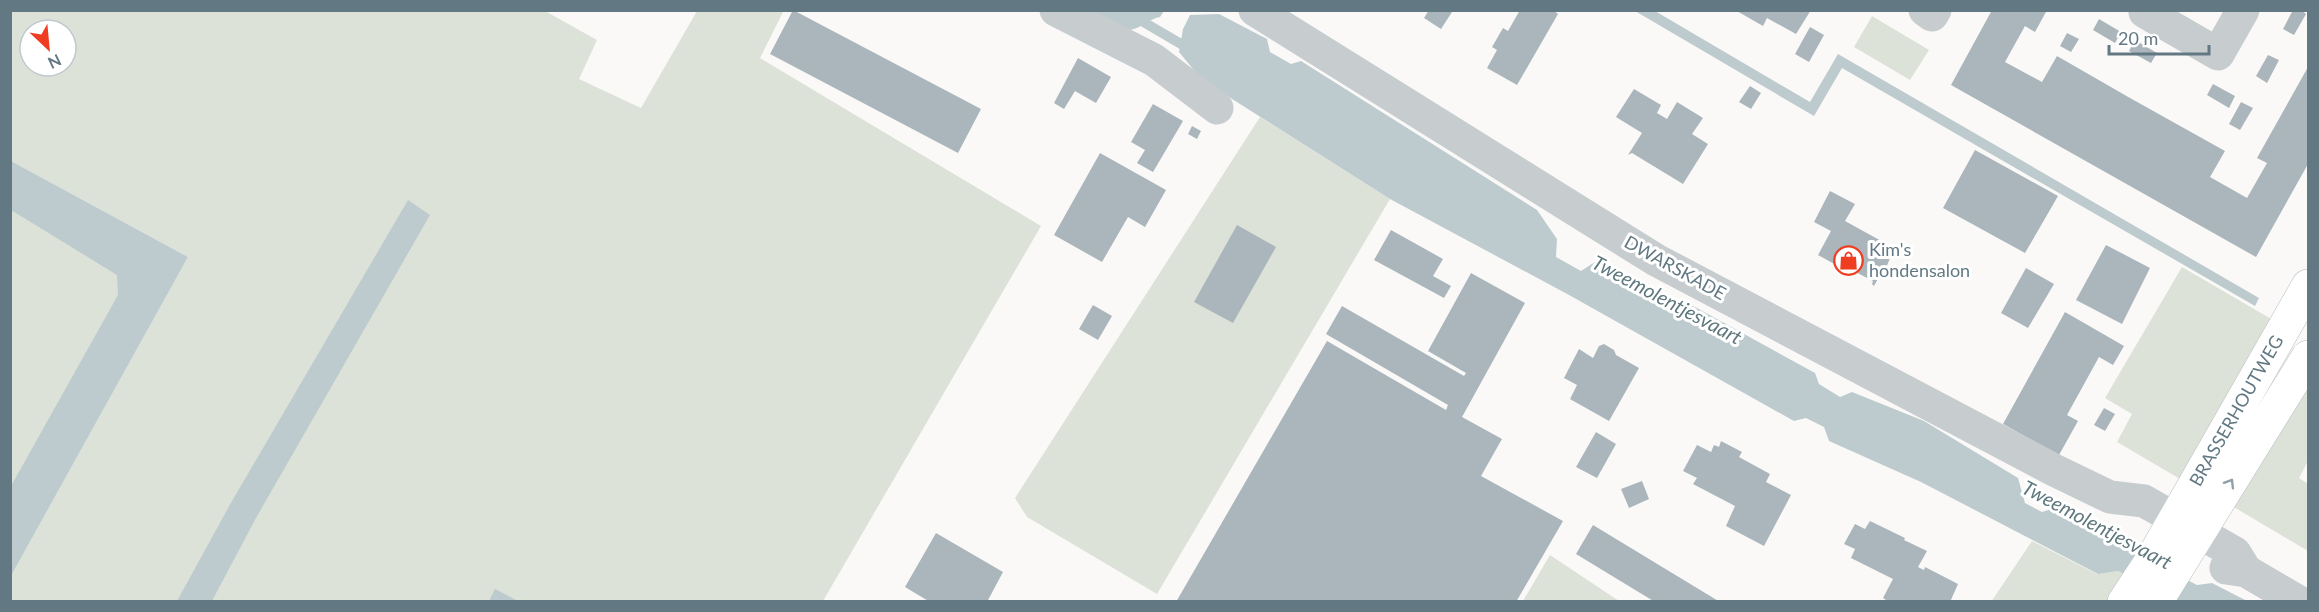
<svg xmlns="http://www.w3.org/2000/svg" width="2319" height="612" font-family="Lato,sans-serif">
	<rect width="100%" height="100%" fill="#faf9f7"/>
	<path fill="#dce2d8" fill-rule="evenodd" d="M 10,11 L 545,11 L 597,40 L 579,79 L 641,108 L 697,11 L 779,11 L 783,12 L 760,58 L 1041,226 L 823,601 L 518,602 L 496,590 L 489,602 L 11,601 L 11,576 L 188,257 L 11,161 ZM 30,30 L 66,30 L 66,66 L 30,66 Z
		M 1872,16 L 1929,50 L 1910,80 L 1854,47 Z
		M 1260,117 L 1390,199 L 1157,594 L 1027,517 L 1015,498 Z
		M 10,207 L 135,275 L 11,499 Z
		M 2182,267 L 2273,320 L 2180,479 L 2117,442 L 2132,414 L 2105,398 Z
		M 2308,391 L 2308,461 L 2299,478 L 2308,484 L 2308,551 L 2227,503 L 2283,407 Z
		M 2032,541 L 2097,574 L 2117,571 L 2130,576 L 2113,601 L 1991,602 Z
		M 1550,555 L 1619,601 L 1523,601 Z"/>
	<path fill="#bdcbce" d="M 1082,11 L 1164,11 L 1160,17 C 1151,19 1147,23 1139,27 C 1118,37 1099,21 1082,11 Z
		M 1635,11 L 1655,11 L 1810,102 L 1838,54 L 2259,298 L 2255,306 L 1842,68 L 1814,116 Z
		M 1219,14 L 1267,39 L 1270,52 L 1291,64 L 1301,61 L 1537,210 L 1557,239 L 1556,257 L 1581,271 L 1595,262 L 1612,265 L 1644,285 L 1695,307 L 1815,373 L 1819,384 L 1840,397 L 1852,392 L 1924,421 L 2018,478 L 2025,503 L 2042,512 L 2061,506 L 2126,538 L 2130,551 L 2197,585 L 2212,583 L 2247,601 L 2177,601 L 2118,571 L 2098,574 L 1921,482 L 1829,441 L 1824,427 L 1806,418 L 1794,421 L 1569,295 L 1390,199 L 1202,80 L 1179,52 L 1183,29 L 1190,15 Z
		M 11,161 L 188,257 L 11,576 L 11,486 L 118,295 L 117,275 L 11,210 Z
		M 408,200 L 430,215 L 256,518 L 212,601 L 177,601 L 232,501 Z
		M 495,589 L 518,601 L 489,601 Z"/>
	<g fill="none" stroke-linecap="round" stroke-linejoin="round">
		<path stroke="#bdcbce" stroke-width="10" d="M 1123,10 L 1193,51"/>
	</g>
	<path fill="#aab6bb" d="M 793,10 L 981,109 L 958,153 L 770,54 Z
		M 1429,10 L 1450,10 L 1452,12 L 1441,29 L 1424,18 Z
		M 1520,10 L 1553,10 L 1558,14 L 1517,85 L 1487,68 L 1497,50 L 1492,47 L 1503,28 L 1508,31 Z
		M 1735,10 L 1811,10 L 1796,34 L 1767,18 L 1763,26 Z
		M 1992,10 L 2047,10 L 2035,32 L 2025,26 L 2005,62 L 2042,82 L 2057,56 L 2130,98 L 2225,151 L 2210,177 L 2247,198 L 2267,163 L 2257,158 L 2308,67 L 2308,164 L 2256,257 L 1951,85 Z
		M 2293,10 L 2301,10 L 2306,14 L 2294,35 L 2283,29 Z
		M 2099,19 L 2121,32 L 2115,43 L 2093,30 Z
		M 1810,27 L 1824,35 L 1809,62 L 1795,54 Z
		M 2067,33 L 2079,39 L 2071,52 L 2060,46 Z
		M 2135,40 L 2157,53 L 2151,63 L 2129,51 Z
		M 2268,55 L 2279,60 L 2267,83 L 2256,76 Z
		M 1078,58 L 1111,77 L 1096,103 L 1075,91 L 1064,109 L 1054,103 Z
		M 2213,84 L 2235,96 L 2229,108 L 2207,95 Z
		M 1750,86 L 1761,93 L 1751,109 L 1739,102 Z
		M 1634,89 L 1661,105 L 1657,113 L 1667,119 L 1677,102 L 1703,118 L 1692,134 L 1708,144 L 1683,184 L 1632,153 L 1628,155 L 1642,133 L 1616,117 Z
		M 2241,102 L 2253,108 L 2240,130 L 2229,124 Z
		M 1153,104 L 1183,121 L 1153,172 L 1137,163 L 1145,150 L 1131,142 Z
		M 1192,126 L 1201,131 L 1197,139 L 1188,134 Z
		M 1975,150 L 2058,196 L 2025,253 L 1943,208 Z
		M 1100,153 L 1166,190 L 1145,227 L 1128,217 L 1102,262 L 1054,235 Z
		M 1830,191 L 1855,204 L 1845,221 L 1894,248 L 1884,273 L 1880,275 L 1874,286 L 1872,284 L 1873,281 L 1840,264 L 1838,266 L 1818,255 L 1831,231 L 1814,222 Z
		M 1237,225 L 1276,247 L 1233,323 L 1194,302 Z
		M 1391,230 L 1443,259 L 1433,276 L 1451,286 L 1444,298 L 1374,260 Z
		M 2106,245 L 2150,268 L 2122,324 L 2076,300 Z
		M 2026,268 L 2054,284 L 2028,328 L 2001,313 Z
		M 1471,273 L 1525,303 L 1462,417 L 1502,439 L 1481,476 L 1563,521 L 1516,602 L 1176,602 L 1327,341 L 1446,410 L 1448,405 L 1326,334 L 1342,306 L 1464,376 L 1466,373 L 1428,351 Z
		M 1093,305 L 1112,316 L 1098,340 L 1079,329 Z
		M 2065,312 L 2124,346 L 2113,365 L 2099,357 L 2067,415 L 2078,421 L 2059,455 L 2003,424 Z
		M 1604,344 L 1614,350 L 1616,355 L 1639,368 L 1609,421 L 1570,399 L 1577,385 L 1564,378 L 1579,349 L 1593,358 L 1599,346 Z
		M 2104,408 L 2115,414 L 2105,431 L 2094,425 Z
		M 1596,432 L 1616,444 L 1597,478 L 1576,467 Z
		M 1721,441 L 1742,452 L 1739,457 L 1770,474 L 1766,482 L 1791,495 L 1764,546 L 1726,526 L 1735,506 L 1693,484 L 1697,478 L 1683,471 L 1697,445 L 1711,452 L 1714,445 L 1719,447 Z
		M 1642,481 L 1649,499 L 1629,508 L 1621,489 Z
		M 1870,521 L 1905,538 L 1904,540 L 1927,551 L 1918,567 L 1924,570 L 1925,567 L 1958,584 L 1950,602 L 1889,602 L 1883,598 L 1893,579 L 1851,558 L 1855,549 L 1844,544 L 1855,524 L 1865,529 Z
		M 1593,525 L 1720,602 L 1655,602 L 1576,554 Z
		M 936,533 L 1003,572 L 987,602 L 930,602 L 905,587 Z"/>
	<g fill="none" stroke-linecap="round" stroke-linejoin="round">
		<defs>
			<g id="major">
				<path id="s1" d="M 2124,602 L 2151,561 L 2308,286"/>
				<path d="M 2156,602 L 2308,357"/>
			</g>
		</defs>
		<use href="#major" stroke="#b7bec1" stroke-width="34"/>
		<path stroke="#c7cccf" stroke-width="33" d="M 1056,10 L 1154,60 L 1217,108
			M 1255,10 L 1656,260 L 2054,470 L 2110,497 L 2144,501 L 2235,553 L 2246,571
			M 1925,10 L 1932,15 L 1935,10
			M 2146,10 L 2145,12 L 2218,54 L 2243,10
			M 2226,568 L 2246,571 L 2299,602"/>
		<use href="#major" stroke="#fff" stroke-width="33"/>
	</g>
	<defs><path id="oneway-chevron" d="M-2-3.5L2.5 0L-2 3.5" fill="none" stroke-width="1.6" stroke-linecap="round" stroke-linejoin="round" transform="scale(1.5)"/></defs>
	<use stroke="#91a1a9" href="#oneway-chevron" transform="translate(2230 483) rotate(-59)"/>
	<defs>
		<symbol id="shop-ring" viewBox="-11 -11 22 22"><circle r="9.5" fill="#fff" stroke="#ef3d22" stroke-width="1.5"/><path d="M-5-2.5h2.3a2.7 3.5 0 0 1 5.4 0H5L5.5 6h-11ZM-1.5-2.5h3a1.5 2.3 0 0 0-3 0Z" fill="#ef3d22"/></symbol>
	</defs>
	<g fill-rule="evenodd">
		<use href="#shop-ring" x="1832" y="244" width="33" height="33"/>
	</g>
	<g text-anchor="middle" stroke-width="6" stroke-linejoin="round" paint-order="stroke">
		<g font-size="18" fill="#627984" stroke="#fff" text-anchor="start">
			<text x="1869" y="256">Kim's<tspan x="1869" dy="21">hondensalon</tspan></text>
		</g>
		<g font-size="18" fill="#627984" stroke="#fff">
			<text transform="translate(1675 268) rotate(29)" y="6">DWARSKADE</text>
			<text dy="6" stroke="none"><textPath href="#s1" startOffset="222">BRASSERHOUTWEG</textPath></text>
		</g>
		<g font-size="20" font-style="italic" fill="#5e787e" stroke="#fff">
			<text transform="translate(1667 300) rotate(28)" y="7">Tweemolentjesvaart</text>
			<text transform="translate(2097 525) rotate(28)" y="7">Tweemolentjesvaart</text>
		</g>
	</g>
	<rect width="2319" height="612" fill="none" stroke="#627984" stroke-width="24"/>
	<g transform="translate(48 48) rotate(154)"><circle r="28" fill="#ffffff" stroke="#c0c9ce" stroke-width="1.5"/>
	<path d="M0-4.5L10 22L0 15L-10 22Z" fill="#ef3d22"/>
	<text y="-9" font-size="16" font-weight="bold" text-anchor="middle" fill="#627984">N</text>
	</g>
	<path d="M2109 45v9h100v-9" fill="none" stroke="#627984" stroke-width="3"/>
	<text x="2118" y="45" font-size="18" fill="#627984" stroke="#ffffff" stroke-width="4.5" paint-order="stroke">20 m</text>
</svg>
